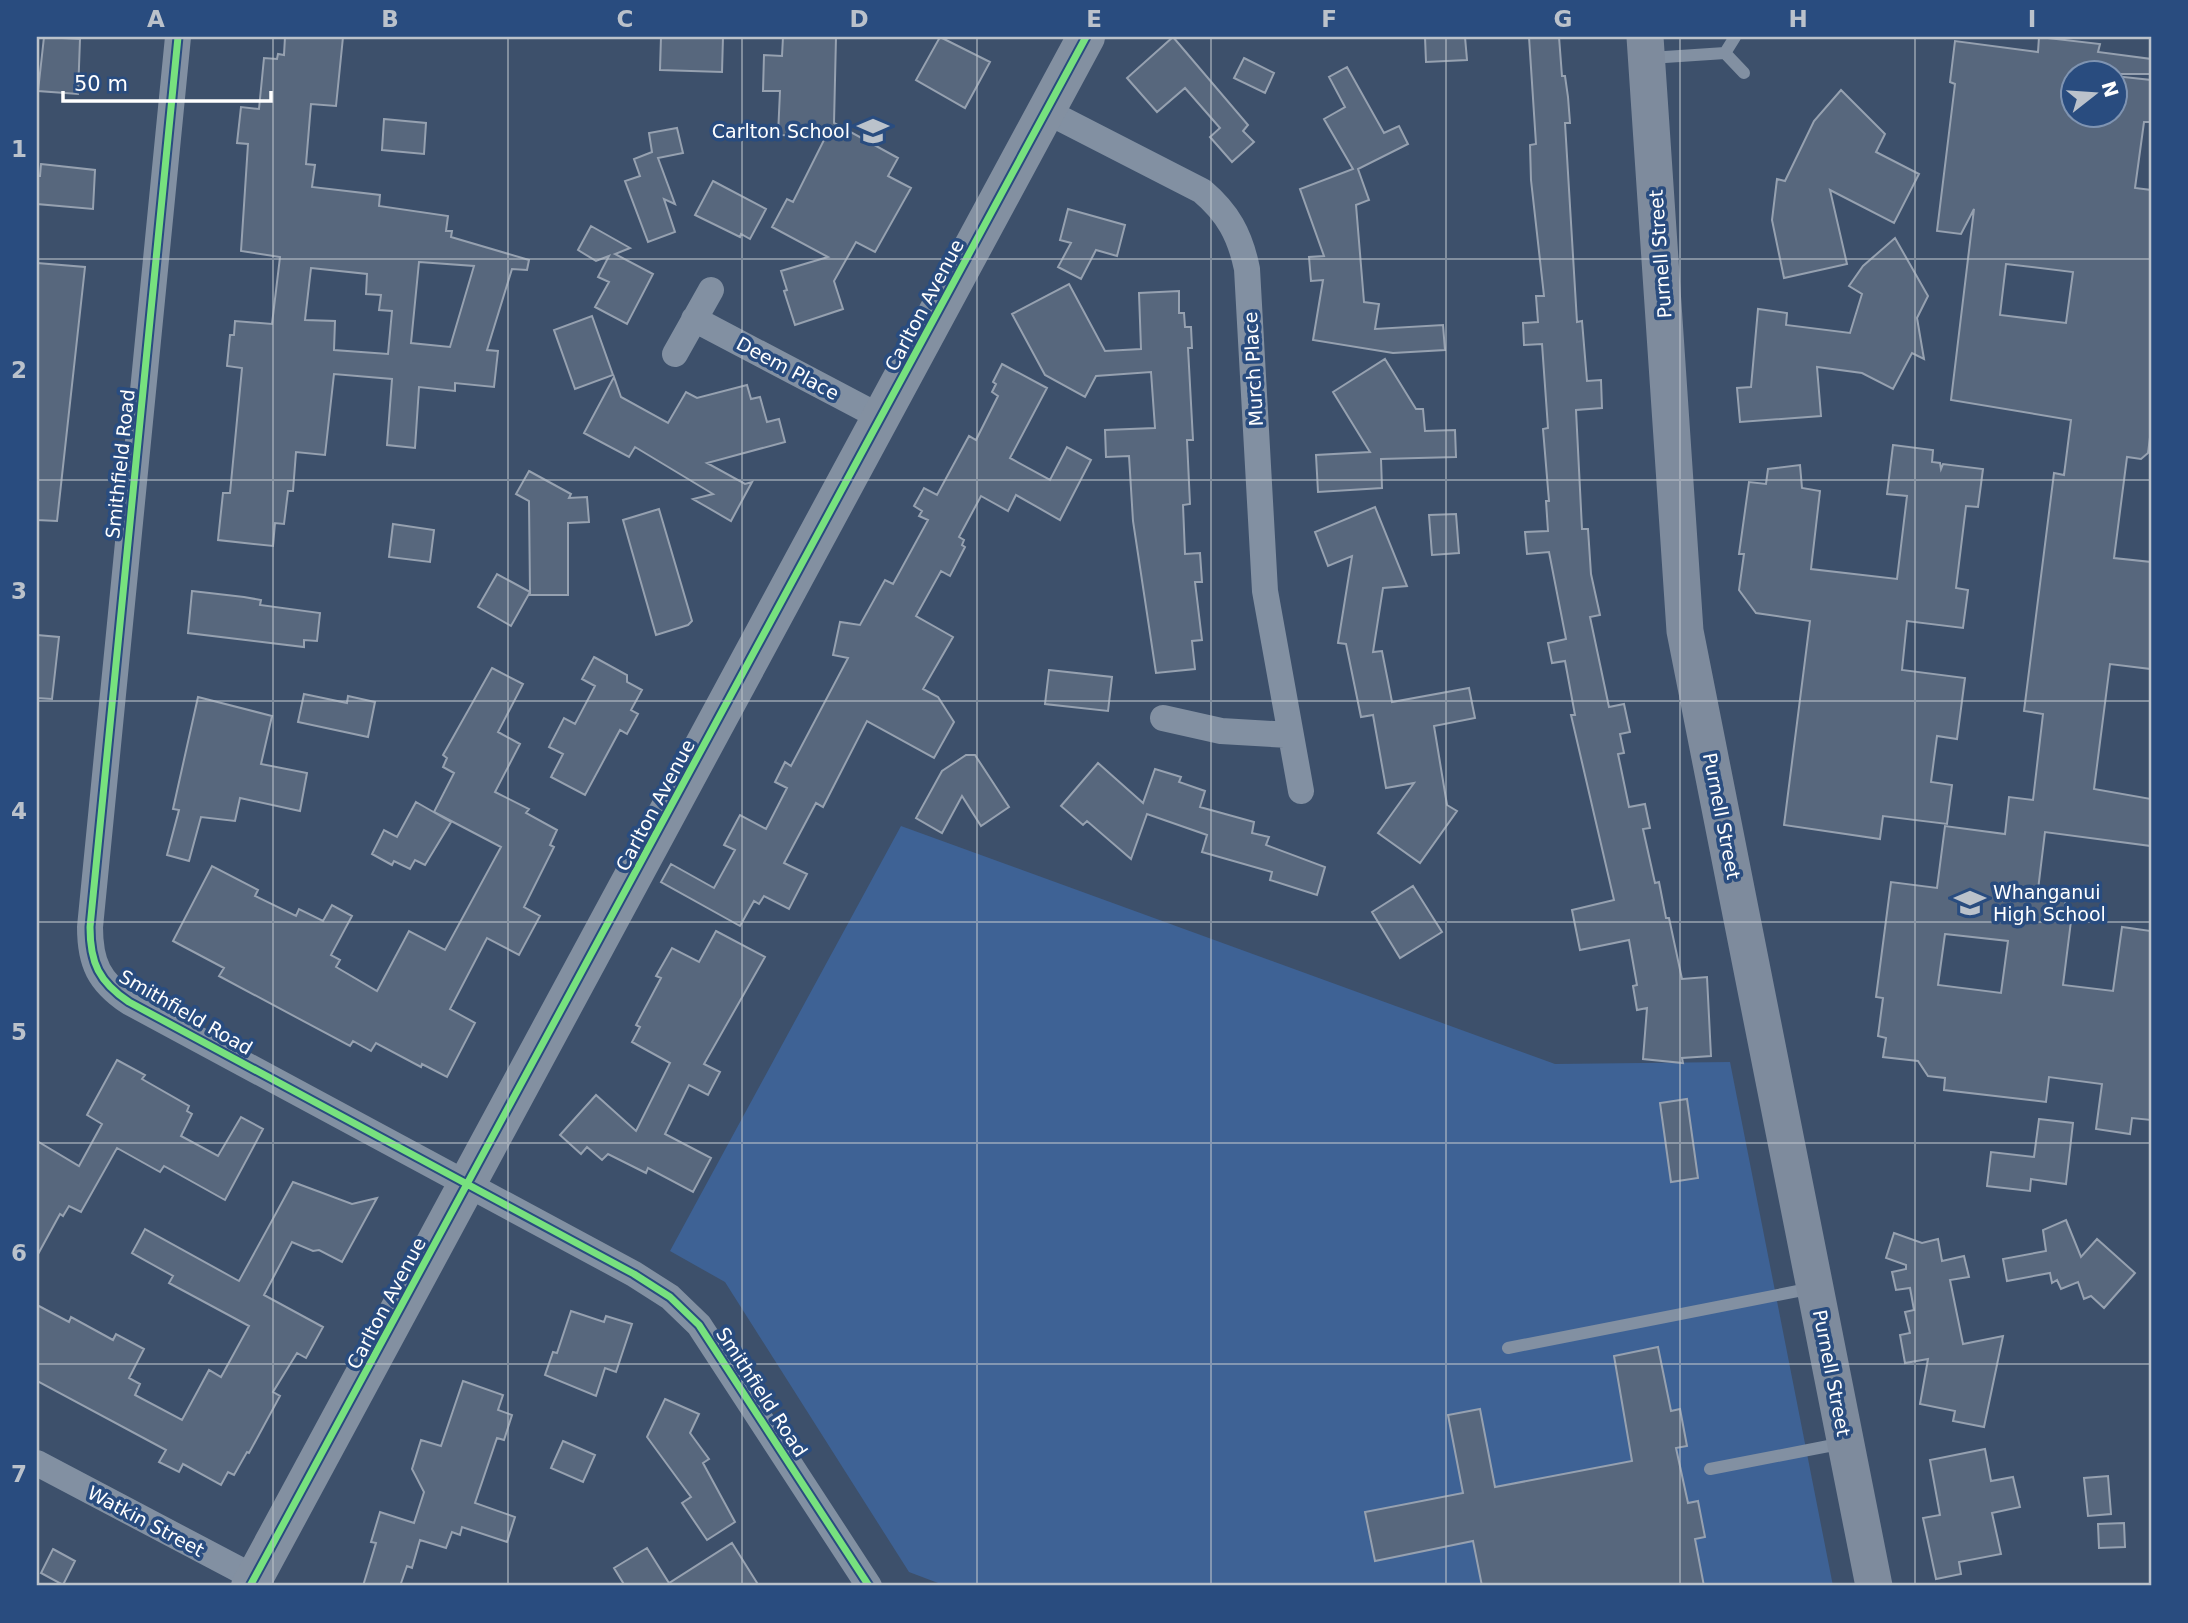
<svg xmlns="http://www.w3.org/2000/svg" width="2188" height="1623" font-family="'DejaVu Sans',sans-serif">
	<rect width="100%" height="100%" fill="#3d506b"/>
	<path fill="#3e6295" d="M 901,826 L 1555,1064 L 1730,1062 L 1833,1586 L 946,1586 L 909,1572 L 725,1282 L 670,1251 Z"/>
	<path fill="#57677d" stroke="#96a1b0" stroke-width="2" fill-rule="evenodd" d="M 44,37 L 80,39 L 78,94 L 38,91 Z
		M 285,37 L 343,37 L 336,106 L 311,104 L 306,164 L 315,165 L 312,187 L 380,195 L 379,206 L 448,216 L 446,231 L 452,231 L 451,237 L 529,260 L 527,270 L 512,269 L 487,350 L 498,351 L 494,387 L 455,383 L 455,391 L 419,387 L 415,448 L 387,445 L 392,379 L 334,374 L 325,455 L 296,452 L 293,491 L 288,491 L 284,524 L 275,523 L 273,546 L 218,540 L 223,493 L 230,493 L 242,368 L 227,366 L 230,335 L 234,335 L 235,321 L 272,324 L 280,257 L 241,251 L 248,144 L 237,143 L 241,107 L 259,109 L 264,58 L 277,59 L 278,54 L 284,55 ZM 419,262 L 474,266 L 450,347 L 411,343 ZM 311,268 L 367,274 L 366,294 L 381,295 L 379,310 L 392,311 L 388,354 L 334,350 L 335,321 L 305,320 Z
		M 661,37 L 723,37 L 722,72 L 660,70 Z
		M 783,37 L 836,37 L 834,123 L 898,158 L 888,176 L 911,188 L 875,252 L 856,242 L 834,281 L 843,309 L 795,325 L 784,291 L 787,290 L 781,271 L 828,257 L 772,227 L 787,199 L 793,202 L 826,136 L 778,135 L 780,91 L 763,91 L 764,55 L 782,56 Z
		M 940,37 L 990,62 L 965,108 L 916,80 Z
		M 1173,37 L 1248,125 L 1243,131 L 1254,142 L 1232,162 L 1210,137 L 1220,128 L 1185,88 L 1157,112 L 1127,78 Z
		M 1425,37 L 1465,37 L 1467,60 L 1426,62 Z
		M 1529,37 L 1559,37 L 1562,76 L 1565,76 L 1568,97 L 1570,123 L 1565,123 L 1577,322 L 1582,321 L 1587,381 L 1601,380 L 1602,408 L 1576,410 L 1582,529 L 1588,529 L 1591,574 L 1600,615 L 1590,617 L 1609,707 L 1624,704 L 1630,732 L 1620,734 L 1624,753 L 1618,754 L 1629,807 L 1645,804 L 1650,828 L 1643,829 L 1655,883 L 1659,882 L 1666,918 L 1669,918 L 1682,979 L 1707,977 L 1711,1056 L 1682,1058 L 1683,1063 L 1643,1059 L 1647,1008 L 1637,1010 L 1633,986 L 1637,985 L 1629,940 L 1580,950 L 1572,910 L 1614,900 L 1571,715 L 1575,715 L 1565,661 L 1552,663 L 1548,643 L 1566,639 L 1549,552 L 1527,554 L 1525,532 L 1548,531 L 1546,501 L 1549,501 L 1543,429 L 1548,428 L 1542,344 L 1524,345 L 1523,323 L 1538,322 L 1536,296 L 1544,296 L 1531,180 L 1530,145 L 1536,144 Z
		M 2039,37 L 2100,44 L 2098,52 L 2151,59 L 2151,74 L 2073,74 L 2073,116 L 2115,116 L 2115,76 L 2151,80 L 2151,122 L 2144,122 L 2135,188 L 2151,190 L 2151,429 L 2148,453 L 2141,459 L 2127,457 L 2114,558 L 2151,562 L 2151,669 L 2110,664 L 2094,789 L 2151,799 L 2151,846 L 2045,832 L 2038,890 L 2066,894 L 2063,921 L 2071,921 L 2063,985 L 2113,991 L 2122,927 L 2151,931 L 2151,1120 L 2132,1118 L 2130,1134 L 2096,1129 L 2102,1084 L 2049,1077 L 2046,1102 L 1944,1090 L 1945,1078 L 1928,1076 L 1918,1061 L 1883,1057 L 1886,1038 L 1878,1036 L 1883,998 L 1876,997 L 1891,882 L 1937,888 L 1945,826 L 2005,834 L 2009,797 L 2033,800 L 2043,714 L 2024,711 L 2054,473 L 2064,475 L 2071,420 L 1951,400 L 1974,209 L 1961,234 L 1937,231 L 1955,84 L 1950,82 L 1955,41 L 2038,52 ZM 2006,264 L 2073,272 L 2066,323 L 2000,315 ZM 1945,934 L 2008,941 L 2001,993 L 1938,985 Z
		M 1244,58 L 1274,73 L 1265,93 L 1234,78 Z
		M 1347,67 L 1384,133 L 1399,126 L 1408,144 L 1358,169 L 1369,200 L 1356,205 L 1364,302 L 1379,304 L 1375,329 L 1443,325 L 1445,350 L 1393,353 L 1313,340 L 1323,280 L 1311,281 L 1309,257 L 1324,256 L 1300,189 L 1353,169 L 1324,119 L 1345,107 L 1329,77 Z
		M 1841,90 L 1885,134 L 1876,152 L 1919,174 L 1894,223 L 1830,190 L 1847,264 L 1784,278 L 1772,220 L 1777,179 L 1785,181 L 1814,121 Z
		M 384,119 L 426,123 L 424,154 L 382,150 Z
		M 677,128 L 683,153 L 658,158 L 675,204 L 664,199 L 675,232 L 648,242 L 625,181 L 640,176 L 634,159 L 652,152 L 649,133 Z
		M 41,164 L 95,170 L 93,209 L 37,204 L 37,176 L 40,176 Z
		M 713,181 L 766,209 L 750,239 L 741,234 L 740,237 L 695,215 Z
		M 1068,209 L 1125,225 L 1117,256 L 1096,250 L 1081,279 L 1058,267 L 1071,243 L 1060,240 Z
		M 591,226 L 630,248 L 615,254 L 653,274 L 627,324 L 595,307 L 609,282 L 598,277 L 609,256 L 596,261 L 578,250 Z
		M 1895,238 L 1928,296 L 1917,318 L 1924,359 L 1912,353 L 1893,389 L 1862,373 L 1817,367 L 1821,416 L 1740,422 L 1737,388 L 1751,387 L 1758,309 L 1787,313 L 1786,325 L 1850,333 L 1862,294 L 1849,286 L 1863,266 Z
		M 37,263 L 85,267 L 57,521 L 37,520 Z
		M 1069,284 L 1105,351 L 1141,349 L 1139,293 L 1179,291 L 1179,313 L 1184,313 L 1185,327 L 1191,327 L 1192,348 L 1188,348 L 1193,440 L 1187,440 L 1190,504 L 1183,505 L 1185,554 L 1200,553 L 1202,582 L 1195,582 L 1202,640 L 1192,641 L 1195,669 L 1156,673 L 1133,521 L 1129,456 L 1106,457 L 1105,430 L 1155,428 L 1151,372 L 1096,376 L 1085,397 L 1045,375 L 1012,314 Z
		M 592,316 L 613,375 L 575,389 L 554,330 Z
		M 1385,359 L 1416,409 L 1423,409 L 1425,431 L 1455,430 L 1456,457 L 1381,459 L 1382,488 L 1318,492 L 1316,455 L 1370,452 L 1333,392 Z
		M 1002,364 L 1047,388 L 1010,458 L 1050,480 L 1067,447 L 1091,460 L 1060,520 L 1016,495 L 1008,511 L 981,496 L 959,537 L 964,540 L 962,545 L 965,547 L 950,576 L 941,571 L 916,616 L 953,637 L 923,689 L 938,697 L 954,722 L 934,758 L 867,721 L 823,807 L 816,803 L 784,863 L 807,874 L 789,909 L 764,896 L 759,904 L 754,901 L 740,926 L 661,882 L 671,864 L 714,888 L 735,850 L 724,845 L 740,815 L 766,829 L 787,788 L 775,782 L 785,762 L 791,766 L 848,658 L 833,655 L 840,622 L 860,625 L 885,580 L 893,584 L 928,520 L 919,516 L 922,511 L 914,506 L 924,488 L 937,495 L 969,436 L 976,440 L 998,396 L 992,392 L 996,384 L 993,382 Z
		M 614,377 L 621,397 L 668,423 L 686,392 L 697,398 L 747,385 L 751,399 L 760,397 L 767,422 L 779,419 L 785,442 L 707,463 L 745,484 L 752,482 L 731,521 L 693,499 L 713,494 L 635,447 L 629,457 L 584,433 Z
		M 1893,445 L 1933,450 L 1932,462 L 1940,463 L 1941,469 L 1943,464 L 1983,469 L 1978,507 L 1966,506 L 1956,588 L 1968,590 L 1963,628 L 1907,621 L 1902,670 L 1965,678 L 1957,739 L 1937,736 L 1931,782 L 1952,785 L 1947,824 L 1883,816 L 1880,839 L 1784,825 L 1810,621 L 1756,613 L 1739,590 L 1744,554 L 1739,554 L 1749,482 L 1766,484 L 1768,469 L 1800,465 L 1802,488 L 1820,491 L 1811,569 L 1897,579 L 1907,496 L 1887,494 Z
		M 529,471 L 571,494 L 569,498 L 587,497 L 589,522 L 568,523 L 568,595 L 530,595 L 530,592 L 511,626 L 478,607 L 497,574 L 530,592 L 529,501 L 516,494 Z
		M 1375,507 L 1407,586 L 1383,588 L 1373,652 L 1382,651 L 1392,702 L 1469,688 L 1475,718 L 1434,726 L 1447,805 L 1457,811 L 1420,863 L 1378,833 L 1414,783 L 1386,788 L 1373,715 L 1361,717 L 1346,644 L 1338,643 L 1352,556 L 1328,566 L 1315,532 Z
		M 659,509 L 692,621 L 688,625 L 656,635 L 623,520 Z
		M 1456,514 L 1459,553 L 1432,555 L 1429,515 Z
		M 393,524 L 434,530 L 430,562 L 389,557 Z
		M 192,591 L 244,597 L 261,600 L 260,605 L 320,613 L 317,641 L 304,640 L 304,647 L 188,633 Z
		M 37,635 L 59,637 L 52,699 L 37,698 Z
		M 594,657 L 627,675 L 627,682 L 642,690 L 631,710 L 638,714 L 627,734 L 620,730 L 585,795 L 551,777 L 563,754 L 549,747 L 564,718 L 575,724 L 595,686 L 582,679 Z
		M 492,668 L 523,684 L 498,732 L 520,744 L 495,792 L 529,809 L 526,813 L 557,830 L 550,845 L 554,847 L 524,907 L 540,916 L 519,955 L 487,938 L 450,1009 L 475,1023 L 447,1077 L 422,1064 L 421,1067 L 376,1043 L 371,1051 L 353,1041 L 350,1046 L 219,976 L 224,968 L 173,941 L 212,866 L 258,890 L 255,896 L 296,916 L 299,909 L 323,921 L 332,905 L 352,916 L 331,955 L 340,960 L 336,967 L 377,991 L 409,931 L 445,950 L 501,847 L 434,812 L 454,773 L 443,767 L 447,758 L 443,755 Z
		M 1049,670 L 1112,677 L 1108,711 L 1045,704 Z
		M 304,694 L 347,703 L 348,696 L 375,702 L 368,737 L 298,722 Z
		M 198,697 L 272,716 L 261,764 L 307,773 L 300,811 L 240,798 L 235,821 L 201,817 L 189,861 L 167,855 L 179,810 L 173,809 Z
		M 966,755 L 975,755 L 1009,807 L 981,826 L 962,796 L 942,833 L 916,818 L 942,771 Z
		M 1098,763 L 1143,803 L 1155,769 L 1181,777 L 1179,782 L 1205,791 L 1200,807 L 1254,822 L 1252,833 L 1269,837 L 1266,845 L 1325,867 L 1317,895 L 1270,880 L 1272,872 L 1202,852 L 1207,835 L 1147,814 L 1131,859 L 1087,821 L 1083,825 L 1061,806 Z
		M 416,802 L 451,822 L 425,865 L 415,860 L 410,869 L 394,861 L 392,865 L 372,854 L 384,830 L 397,837 Z
		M 1413,886 L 1442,932 L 1400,958 L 1372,912 Z
		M 716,931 L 765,957 L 704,1064 L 720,1072 L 708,1095 L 689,1085 L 665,1134 L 711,1158 L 693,1192 L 648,1168 L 646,1173 L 608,1154 L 602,1160 L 587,1147 L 581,1154 L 560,1135 L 596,1095 L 636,1131 L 670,1063 L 632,1042 L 640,1027 L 636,1025 L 661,978 L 656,976 L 672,948 L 699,962 Z
		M 117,1060 L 145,1075 L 142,1079 L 189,1106 L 187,1111 L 192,1114 L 181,1136 L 218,1156 L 241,1117 L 263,1129 L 225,1200 L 164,1166 L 160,1172 L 117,1148 L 81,1212 L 69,1206 L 63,1216 L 60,1214 L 37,1256 L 37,1141 L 79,1166 L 102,1124 L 87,1115 Z
		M 1687,1099 L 1698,1178 L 1671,1182 L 1660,1103 Z
		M 2039,1119 L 2073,1123 L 2066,1184 L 2031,1179 L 2030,1191 L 1987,1186 L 1991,1152 L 2034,1157 Z
		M 293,1182 L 352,1204 L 377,1198 L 342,1262 L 319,1250 L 313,1251 L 292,1242 L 264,1295 L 323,1327 L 306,1358 L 297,1353 L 273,1392 L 280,1396 L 249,1453 L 247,1452 L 234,1475 L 228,1472 L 221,1485 L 183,1464 L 179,1472 L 159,1462 L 166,1450 L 37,1381 L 37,1305 L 69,1322 L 71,1317 L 113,1340 L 116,1334 L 144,1349 L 129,1378 L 140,1384 L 135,1395 L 182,1420 L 209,1370 L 221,1377 L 249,1326 L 169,1283 L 173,1276 L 132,1253 L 145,1229 L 239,1281 Z
		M 2066,1220 L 2081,1257 L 2097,1239 L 2135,1273 L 2104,1308 L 2091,1296 L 2084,1299 L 2078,1282 L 2061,1289 L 2057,1280 L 2052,1283 L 2050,1273 L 2007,1281 L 2003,1259 L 2046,1251 L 2043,1230 Z
		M 1894,1233 L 1922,1243 L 1938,1239 L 1942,1261 L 1964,1256 L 1969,1277 L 1950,1280 L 1963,1344 L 2003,1336 L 1984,1427 L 1953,1421 L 1955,1411 L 1920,1404 L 1928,1359 L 1905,1363 L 1900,1335 L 1910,1333 L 1905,1312 L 1914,1310 L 1910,1288 L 1896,1290 L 1892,1272 L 1906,1269 L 1906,1265 L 1886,1258 Z
		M 571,1311 L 604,1322 L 606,1316 L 632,1324 L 616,1372 L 605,1368 L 596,1396 L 545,1375 L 553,1352 L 557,1353 Z
		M 1658,1347 L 1671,1411 L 1680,1409 L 1687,1446 L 1676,1448 L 1688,1503 L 1698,1501 L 1705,1537 L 1695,1539 L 1704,1586 L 1482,1586 L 1473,1541 L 1375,1561 L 1365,1512 L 1463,1493 L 1448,1415 L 1480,1409 L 1495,1487 L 1632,1461 L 1614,1356 Z
		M 463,1381 L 503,1395 L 498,1410 L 512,1415 L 504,1440 L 497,1438 L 475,1503 L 515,1517 L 507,1542 L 462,1527 L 460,1535 L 452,1532 L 446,1548 L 420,1540 L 412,1568 L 407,1566 L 400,1586 L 363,1586 L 376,1543 L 371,1542 L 380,1512 L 414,1523 L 424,1492 L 412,1469 L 421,1440 L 441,1446 Z
		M 665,1399 L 699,1414 L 690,1433 L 709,1459 L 703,1463 L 735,1522 L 707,1540 L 682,1503 L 691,1497 L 647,1437 Z
		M 563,1441 L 595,1455 L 583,1482 L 551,1468 Z
		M 1985,1449 L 1991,1481 L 2013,1477 L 2020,1507 L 1992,1513 L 2001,1554 L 1959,1562 L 1961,1574 L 1936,1579 L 1923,1518 L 1940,1515 L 1930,1460 Z
		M 2108,1476 L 2111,1514 L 2088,1516 L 2084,1478 Z
		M 2124,1523 L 2125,1547 L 2099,1548 L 2098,1524 Z
		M 732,1543 L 759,1586 L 625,1586 L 614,1568 L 647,1548 L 669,1583 Z
		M 53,1549 L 75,1561 L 63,1585 L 41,1573 Z"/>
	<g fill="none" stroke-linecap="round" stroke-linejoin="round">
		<path stroke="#8290a2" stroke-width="12" d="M 1725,53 L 1744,73
			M 1650,58 L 1725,53 L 1735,37
			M 1508,1348 L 1813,1288
			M 1710,1469 L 1844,1443"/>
		<path stroke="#8290a2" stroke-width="26" d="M 178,37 L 90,927 C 90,963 99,982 129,1002 L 634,1274 L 670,1297 L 699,1325 L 869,1586
			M 1046,111 L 1202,191 C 1228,213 1240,235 1247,269 L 1265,591 L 1301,791
			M 694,319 L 882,418
			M 675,354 L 711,290
			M 1163,718 L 1221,731 L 1289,735
			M 37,1463 L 255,1578"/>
		<path stroke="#7e8b9d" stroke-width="37" d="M 1645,37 L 1685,631 L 1874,1586"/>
		<path stroke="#8390a1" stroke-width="38" d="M 250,1586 L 1086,37"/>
		<defs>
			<path id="cycleway" d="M 178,37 L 90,927 C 90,963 99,982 129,1002 L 634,1274 L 670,1297 L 699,1325 L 869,1586
				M 250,1586 L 1086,37"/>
		</defs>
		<use href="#cycleway" stroke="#294c7f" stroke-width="11"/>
		<use href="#cycleway" stroke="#77e17e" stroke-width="7"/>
	</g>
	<path fill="none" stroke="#bbc2cb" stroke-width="2" stroke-opacity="0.55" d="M 273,37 L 273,1586M 508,37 L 508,1586M 742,37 L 742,1586M 977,37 L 977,1586M 1211,37 L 1211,1586M 1446,37 L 1446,1586M 1680,37 L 1680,1586M 1915,37 L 1915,1586M 37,259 L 2151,259M 37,480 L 2151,480M 37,701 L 2151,701M 37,922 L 2151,922M 37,1143 L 2151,1143M 37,1364 L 2151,1364"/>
	<defs>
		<symbol id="school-bare" viewBox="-9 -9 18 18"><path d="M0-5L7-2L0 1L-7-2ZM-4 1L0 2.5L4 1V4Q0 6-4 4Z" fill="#bbc2cb" stroke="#294c7f" stroke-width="2.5" paint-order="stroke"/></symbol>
	</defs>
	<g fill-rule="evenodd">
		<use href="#school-bare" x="851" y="109" width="44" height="44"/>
		<use href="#school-bare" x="1948" y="881" width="44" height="44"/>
	</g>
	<g text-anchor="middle" stroke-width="7" stroke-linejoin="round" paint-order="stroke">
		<g font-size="19" fill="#fff" stroke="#294c7f" text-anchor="end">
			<text x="850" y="138">Carlton School</text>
			<text x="1993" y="899" text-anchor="start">Whanganui<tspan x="1993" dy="22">High School</tspan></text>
		</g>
		<g font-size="19" fill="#fff" stroke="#294c7f">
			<text transform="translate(1660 254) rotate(-94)" y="7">Purnell Street</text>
			<text transform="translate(924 305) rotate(-62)" y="7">Carlton Avenue</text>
			<text transform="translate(788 368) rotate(28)" y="7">Deem Place</text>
			<text transform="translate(1253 369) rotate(-93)" y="7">Murch Place</text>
			<text transform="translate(120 464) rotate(-84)" y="7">Smithfield Road</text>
			<text transform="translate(655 805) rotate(-62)" y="7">Carlton Avenue</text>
			<text transform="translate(1722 816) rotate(79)" y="7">Purnell Street</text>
			<text transform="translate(186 1012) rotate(30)" y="7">Smithfield Road</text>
			<text transform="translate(386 1303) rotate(-62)" y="7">Carlton Avenue</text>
			<text transform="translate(1832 1373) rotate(79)" y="7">Purnell Street</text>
			<text transform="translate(762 1392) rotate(57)" y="7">Smithfield Road</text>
			<text transform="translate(146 1521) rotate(28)" y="7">Watkin Street</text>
		</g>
	</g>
	<rect width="2188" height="1623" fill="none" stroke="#294c7f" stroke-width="77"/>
	<g transform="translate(2094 94) rotate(73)"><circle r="33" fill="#294c7f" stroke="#7f94b2" stroke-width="2"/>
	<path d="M0-5L12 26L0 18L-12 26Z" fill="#bbc2cb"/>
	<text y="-10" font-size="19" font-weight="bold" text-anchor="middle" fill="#ffffff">N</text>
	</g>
	<path d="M63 91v10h208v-10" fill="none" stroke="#ffffff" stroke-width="3.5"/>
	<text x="74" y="91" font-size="21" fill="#ffffff" stroke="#294c7f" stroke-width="5" paint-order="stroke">50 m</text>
	<rect x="38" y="38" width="2112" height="1546" fill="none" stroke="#bbc2cb" stroke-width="2.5"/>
	<g font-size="23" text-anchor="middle" font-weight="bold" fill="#bbc2cb">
		<text x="156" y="27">A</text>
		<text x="390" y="27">B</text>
		<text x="625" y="27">C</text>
		<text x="859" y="27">D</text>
		<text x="1094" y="27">E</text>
		<text x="1329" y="27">F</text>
		<text x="1563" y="27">G</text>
		<text x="1798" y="27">H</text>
		<text x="2032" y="27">I</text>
		<text x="19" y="157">1</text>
		<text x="19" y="378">2</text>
		<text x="19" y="599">3</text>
		<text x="19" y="819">4</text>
		<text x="19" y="1040">5</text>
		<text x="19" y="1261">6</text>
		<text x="19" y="1482">7</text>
	</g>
</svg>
